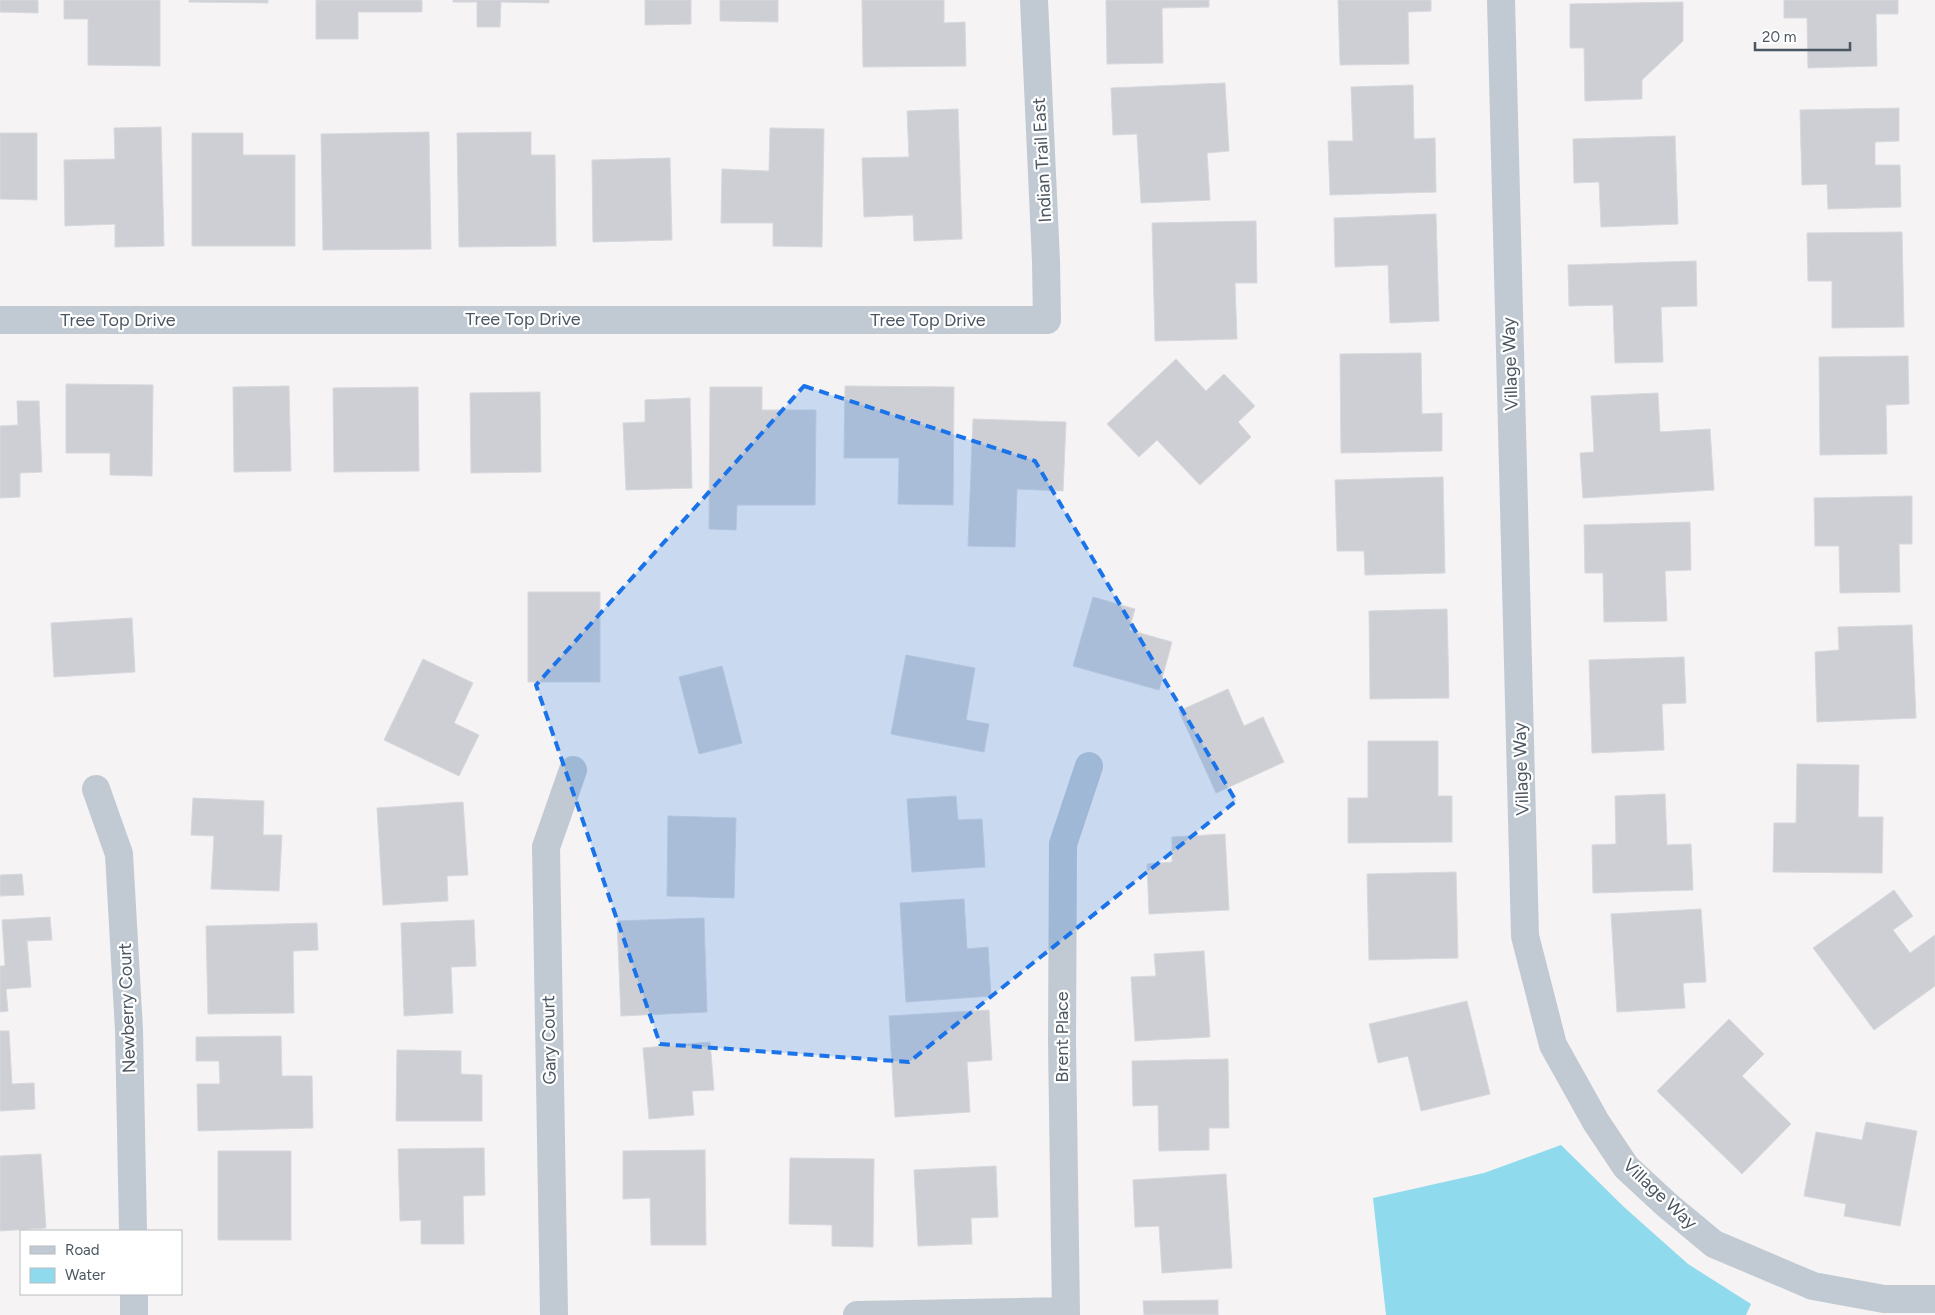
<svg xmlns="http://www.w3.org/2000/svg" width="1935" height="1315" font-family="Figtree,sans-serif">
	<rect width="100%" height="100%" fill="#f5f3f3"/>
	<path fill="#90daee" d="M 1561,1145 L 1624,1207 L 1688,1264 L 1751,1304 L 1746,1315 L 1386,1315 L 1373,1198 L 1484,1173 Z"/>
	<path fill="#cdcfd5" stroke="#d7d9de" d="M 0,0 L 38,0 L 38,13 L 0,12 Z
		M 64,0 L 160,0 L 160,66 L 88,65 L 88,19 L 64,19 Z
		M 189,0 L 268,0 L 268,3 L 189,2 Z
		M 316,0 L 422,0 L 422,12 L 358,12 L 358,39 L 316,39 Z
		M 453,0 L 549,0 L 549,3 L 501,2 L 500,27 L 477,27 L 477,2 L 453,2 Z
		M 645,0 L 691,0 L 691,24 L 645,25 Z
		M 720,0 L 778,0 L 778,22 L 720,21 Z
		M 862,0 L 944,0 L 944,23 L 965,22 L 966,66 L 863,67 Z
		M 1106,0 L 1209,0 L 1209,7 L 1162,8 L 1163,63 L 1107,64 Z
		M 1338,0 L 1431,0 L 1431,11 L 1408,12 L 1409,64 L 1340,65 Z
		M 1784,0 L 1898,0 L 1898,14 L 1876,14 L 1877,66 L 1808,68 L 1807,18 L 1784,18 Z
		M 1683,2 L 1683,41 L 1642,80 L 1642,99 L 1585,101 L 1584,48 L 1570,48 L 1570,4 Z
		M 1225,83 L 1229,151 L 1207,153 L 1210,200 L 1141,203 L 1137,134 L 1113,135 L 1111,88 Z
		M 1413,85 L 1414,139 L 1435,138 L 1436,192 L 1330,195 L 1328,141 L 1353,141 L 1351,87 Z
		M 1899,108 L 1899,141 L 1875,142 L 1875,165 L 1900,165 L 1901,207 L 1828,209 L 1827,184 L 1802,185 L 1800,110 Z
		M 958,109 L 962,239 L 914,241 L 913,215 L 864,217 L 862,158 L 909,157 L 907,111 Z
		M 161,127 L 164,246 L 115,247 L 115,224 L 65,226 L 64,160 L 115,159 L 114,128 Z
		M 770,128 L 824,129 L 822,247 L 773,246 L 773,223 L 721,223 L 722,169 L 769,171 Z
		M 429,132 L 431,249 L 323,250 L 321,134 Z
		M 531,132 L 531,155 L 555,155 L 556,246 L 459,247 L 457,133 Z
		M 0,133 L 37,133 L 37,200 L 0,199 Z
		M 192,133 L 243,133 L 243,155 L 295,155 L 295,246 L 192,246 Z
		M 1675,136 L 1678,224 L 1601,227 L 1599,182 L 1574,183 L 1573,139 Z
		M 670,158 L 672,240 L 593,242 L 592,160 Z
		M 1436,214 L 1439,321 L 1390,323 L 1388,265 L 1335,267 L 1334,218 Z
		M 1256,221 L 1257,283 L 1235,283 L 1237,339 L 1155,341 L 1152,223 Z
		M 1902,232 L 1904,327 L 1832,328 L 1832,281 L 1808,281 L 1807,233 Z
		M 1696,261 L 1697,306 L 1661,307 L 1663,362 L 1615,363 L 1613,305 L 1569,306 L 1568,265 Z
		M 1421,353 L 1422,414 L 1442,413 L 1442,451 L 1341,453 L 1340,354 Z
		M 1908,356 L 1909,404 L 1886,405 L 1887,454 L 1820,455 L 1819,357 Z
		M 1176,359 L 1206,391 L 1224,374 L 1255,406 L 1238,422 L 1251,437 L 1200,485 L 1157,440 L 1139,457 L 1107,424 Z
		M 66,384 L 153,385 L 152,476 L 110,475 L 110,453 L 66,453 Z
		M 289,386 L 291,471 L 234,472 L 233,387 Z
		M 845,386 L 954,387 L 953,505 L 898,504 L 899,458 L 844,458 Z
		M 418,387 L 419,471 L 334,472 L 333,388 Z
		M 710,387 L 762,387 L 762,410 L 816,410 L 815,505 L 737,505 L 736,530 L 709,529 Z
		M 540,392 L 541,472 L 471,473 L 470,393 Z
		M 1658,393 L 1660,432 L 1710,429 L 1714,490 L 1583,498 L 1580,453 L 1594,452 L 1591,396 Z
		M 690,398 L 692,488 L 626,490 L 623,423 L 645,422 L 645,400 Z
		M 17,401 L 39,401 L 42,472 L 20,473 L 20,497 L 0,498 L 0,426 L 18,425 Z
		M 973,419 L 1066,422 L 1063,491 L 1017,489 L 1015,547 L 968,546 Z
		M 1443,477 L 1445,573 L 1365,575 L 1364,551 L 1337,551 L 1335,480 Z
		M 1912,496 L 1912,544 L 1899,544 L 1900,592 L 1840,593 L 1839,546 L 1815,546 L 1814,498 Z
		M 1690,522 L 1691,570 L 1665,571 L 1667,621 L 1604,622 L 1603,573 L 1585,573 L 1584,525 Z
		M 528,592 L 600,592 L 600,682 L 528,682 Z
		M 1093,597 L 1135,609 L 1129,630 L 1172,642 L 1159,690 L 1073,666 Z
		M 1447,609 L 1449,698 L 1370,699 L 1369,611 Z
		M 132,618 L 135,672 L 54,677 L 51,623 Z
		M 1912,625 L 1916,718 L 1817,722 L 1815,652 L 1839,650 L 1838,627 Z
		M 906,655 L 975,668 L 966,720 L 989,724 L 984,752 L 891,734 Z
		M 1684,657 L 1686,703 L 1662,704 L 1664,750 L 1592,753 L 1589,660 Z
		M 423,659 L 473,683 L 454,723 L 479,735 L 459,776 L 384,740 Z
		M 722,666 L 742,743 L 699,754 L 679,677 Z
		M 1228,689 L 1244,726 L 1263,717 L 1284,762 L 1216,793 L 1179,711 Z
		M 1368,741 L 1438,741 L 1438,796 L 1452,796 L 1452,842 L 1348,843 L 1348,798 L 1368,798 Z
		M 1797,764 L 1859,765 L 1858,817 L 1883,817 L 1882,873 L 1773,872 L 1774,823 L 1796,823 Z
		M 1665,794 L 1667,845 L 1691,844 L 1693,890 L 1593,893 L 1592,845 L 1616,844 L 1615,796 Z
		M 956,796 L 958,820 L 982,819 L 985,867 L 912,872 L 907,799 Z
		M 193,798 L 264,801 L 263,835 L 282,835 L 279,891 L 211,889 L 214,836 L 191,835 Z
		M 463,802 L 468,875 L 447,876 L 448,901 L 383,905 L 377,808 Z
		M 668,816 L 736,818 L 734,898 L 667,896 Z
		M 1225,834 L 1229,910 L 1149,914 L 1147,864 L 1172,862 L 1172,837 Z
		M 1456,872 L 1458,958 L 1369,960 L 1367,874 Z
		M 22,874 L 24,895 L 0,896 L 0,875 Z
		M 1894,890 L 1913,916 L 1893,930 L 1910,953 L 1935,935 L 1935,986 L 1874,1030 L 1813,948 Z
		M 964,899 L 967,949 L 988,947 L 991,996 L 906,1002 L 900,903 Z
		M 1701,909 L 1706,982 L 1683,983 L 1685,1008 L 1617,1012 L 1611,914 Z
		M 50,917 L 52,940 L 27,941 L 31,987 L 6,989 L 8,1011 L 0,1012 L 0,966 L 5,966 L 2,920 Z
		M 704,918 L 707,1012 L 621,1016 L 617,921 Z
		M 474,920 L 476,966 L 451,967 L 453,1013 L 404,1016 L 401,923 Z
		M 317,923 L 318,950 L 293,951 L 294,1013 L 208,1014 L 206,926 Z
		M 1204,951 L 1210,1037 L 1135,1041 L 1131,977 L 1156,976 L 1154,954 Z
		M 1467,1001 L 1490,1094 L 1421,1111 L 1408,1056 L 1378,1063 L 1369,1024 Z
		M 989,1010 L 992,1060 L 967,1062 L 970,1112 L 895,1117 L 889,1016 Z
		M 1729,1019 L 1764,1054 L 1742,1076 L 1791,1124 L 1742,1174 L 1657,1091 Z
		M 0,1031 L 9,1031 L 12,1084 L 34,1083 L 35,1109 L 0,1111 Z
		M 281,1036 L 282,1076 L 312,1076 L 313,1128 L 198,1131 L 197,1084 L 220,1084 L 219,1061 L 196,1061 L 196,1037 Z
		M 710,1042 L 714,1090 L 692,1091 L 694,1115 L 649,1119 L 643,1048 Z
		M 397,1050 L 461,1051 L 461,1074 L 482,1075 L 482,1121 L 396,1121 Z
		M 1228,1059 L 1229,1128 L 1209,1128 L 1209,1150 L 1159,1151 L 1158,1105 L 1133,1106 L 1132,1061 Z
		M 1866,1122 L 1917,1131 L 1900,1226 L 1844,1216 L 1846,1204 L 1804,1196 L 1816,1132 L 1862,1140 Z
		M 484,1148 L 485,1195 L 463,1196 L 464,1244 L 421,1244 L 421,1220 L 400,1221 L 398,1149 Z
		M 705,1150 L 706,1245 L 651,1245 L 650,1198 L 623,1199 L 623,1151 Z
		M 218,1151 L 291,1151 L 291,1240 L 218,1240 Z
		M 41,1154 L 46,1228 L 0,1231 L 0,1156 Z
		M 790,1158 L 874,1159 L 873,1247 L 832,1246 L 832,1225 L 789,1224 Z
		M 996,1166 L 998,1217 L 971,1218 L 972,1244 L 918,1246 L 914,1170 Z
		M 1226,1174 L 1232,1268 L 1162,1273 L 1159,1226 L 1135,1227 L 1133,1180 Z
		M 1218,1300 L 1218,1315 L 1144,1315 L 1143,1301 Z"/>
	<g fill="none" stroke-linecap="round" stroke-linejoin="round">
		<path stroke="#c1cad2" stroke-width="28" d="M 1501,0 L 1525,936 L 1553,1045 L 1596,1122 L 1626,1167 L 1667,1205 L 1714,1244 L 1813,1286 L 1884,1299 L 1935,1299
			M 0,320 L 1047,320 L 1046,261 L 1034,0
			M 96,789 L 119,854 L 129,1030 L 133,1231
			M 134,1294 L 134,1315
			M 554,1315 L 546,847 L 573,770
			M 857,1315 L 1066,1311
			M 1066,1315 L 1062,1042 L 1063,844 L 1089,766"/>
	</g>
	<path fill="#1a73e8" fill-opacity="0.2" stroke="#1a73e8" stroke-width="4" stroke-dasharray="10 6" stroke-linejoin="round" d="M 804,386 L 1035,461 L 1236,801 L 909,1062 L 660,1044 L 536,685 Z"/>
	<g text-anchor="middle" stroke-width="4.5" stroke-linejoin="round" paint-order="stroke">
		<g font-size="18" fill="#4a5661" stroke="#fff">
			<text transform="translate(1042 160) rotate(-93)" y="6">Indian Trail East</text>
			<text x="523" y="325">Tree Top Drive</text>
			<text x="118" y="326">Tree Top Drive</text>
			<text x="928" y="326">Tree Top Drive</text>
			<text transform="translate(1510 364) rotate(-92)" y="6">Village Way</text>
			<text transform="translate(1521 769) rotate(-92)" y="6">Village Way</text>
			<text transform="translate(127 1008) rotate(-92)" y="6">Newberry Court</text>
			<text transform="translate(1062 1037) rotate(-90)" y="6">Brent Place</text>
			<text transform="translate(549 1040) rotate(-91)" y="6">Gary Court</text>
			<text transform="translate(1660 1194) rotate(43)" y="6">Village Way</text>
		</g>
	</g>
	<rect x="20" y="1230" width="162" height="65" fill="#ffffff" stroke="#b7bbc0"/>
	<rect x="30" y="1246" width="25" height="8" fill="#c1cad2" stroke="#b7bbc0"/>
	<text x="65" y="1255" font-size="15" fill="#4a5661">Road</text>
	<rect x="30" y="1268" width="25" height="15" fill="#90daee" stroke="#b7bbc0"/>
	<text x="65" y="1280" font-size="15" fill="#4a5661">Water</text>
	<path d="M1755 42v8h95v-8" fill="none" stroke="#4a5661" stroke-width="2.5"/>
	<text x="1762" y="42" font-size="15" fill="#4a5661" stroke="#ffffff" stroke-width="4" paint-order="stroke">20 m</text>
</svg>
